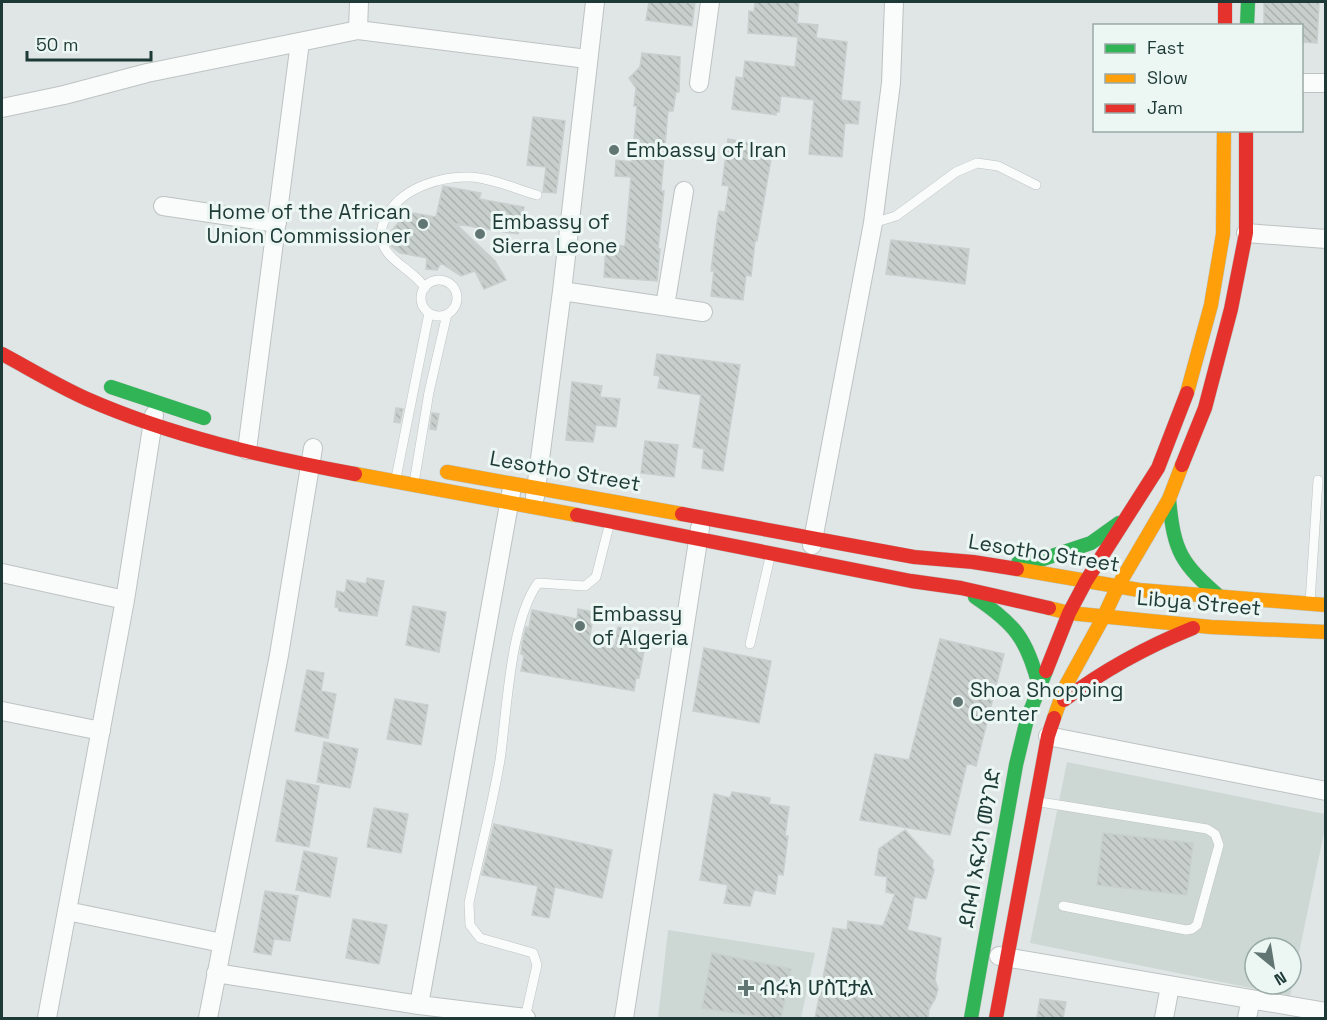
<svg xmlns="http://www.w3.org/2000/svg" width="1327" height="1020" font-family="'Space Grotesk','Noto Sans Ethiopic',sans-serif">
	<defs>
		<pattern id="building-back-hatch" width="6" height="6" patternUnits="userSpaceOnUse" patternTransform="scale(1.5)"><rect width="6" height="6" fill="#c7cecb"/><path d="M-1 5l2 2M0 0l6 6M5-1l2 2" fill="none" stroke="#aab2af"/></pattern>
	</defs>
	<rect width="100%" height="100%" fill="#e0e6e5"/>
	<path fill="#cdd8d5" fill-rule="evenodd" d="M 1067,762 L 1325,814 L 1325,828 L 1290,996 L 1030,943 ZM 1255,948 L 1291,948 L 1291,984 L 1255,984 Z
		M 668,930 L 815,953 L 801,1018 L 658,1018 Z"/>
	<path fill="url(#building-back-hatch)" stroke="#c8cfce" stroke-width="1.5" d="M 649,2 L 695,2 L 692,26 L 646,20 Z
		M 755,2 L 799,2 L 797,23 L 818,25 L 816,38 L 847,42 L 841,100 L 860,102 L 858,124 L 845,123 L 842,157 L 809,154 L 814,100 L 781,96 L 779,112 L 776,112 L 776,115 L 732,109 L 736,77 L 743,78 L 745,61 L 795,67 L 798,37 L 748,33 L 749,11 L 754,12 Z
		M 1264,2 L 1319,2 L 1317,43 L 1302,42 L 1302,26 L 1264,26 Z
		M 642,53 L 680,57 L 679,92 L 676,92 L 673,111 L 668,111 L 661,191 L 664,191 L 658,249 L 660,249 L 657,281 L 604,277 L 606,245 L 625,246 L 631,177 L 615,176 L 616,160 L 632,162 L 637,106 L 634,106 L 636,88 L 629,78 L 640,67 Z
		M 533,117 L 565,121 L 556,193 L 543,192 L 546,167 L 527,165 Z
		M 728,139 L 773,147 L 757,241 L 755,241 L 751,276 L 746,275 L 743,300 L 711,296 L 714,271 L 711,271 L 717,223 L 719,211 L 725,212 L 729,186 L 722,185 Z
		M 443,186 L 481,193 L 479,199 L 524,207 L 518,234 L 456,224 L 495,261 L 506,280 L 484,289 L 475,271 L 461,276 L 441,263 L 437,270 L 426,269 L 427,258 L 400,253 L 391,246 L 389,234 L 407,212 L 436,217 Z
		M 891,240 L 969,249 L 965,284 L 886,274 Z
		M 657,354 L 740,365 L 723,471 L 702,468 L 704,449 L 693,447 L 701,395 L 658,388 L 660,376 L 654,375 Z
		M 572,382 L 602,386 L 600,397 L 620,399 L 616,427 L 596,425 L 593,442 L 566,440 Z
		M 396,408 L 403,409 L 400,423 L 394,422 Z
		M 432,413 L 439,414 L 436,430 L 430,429 Z
		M 645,441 L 678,445 L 674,477 L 641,473 Z
		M 367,578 L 384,581 L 377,616 L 339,611 L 338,607 L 335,607 L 337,591 L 345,593 L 347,580 L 366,584 Z
		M 413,606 L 446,612 L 439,652 L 406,645 Z
		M 578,609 L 594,612 L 589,641 L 615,646 L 618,627 L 644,632 L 640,650 L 644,651 L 639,678 L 636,678 L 634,691 L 521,671 L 524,655 L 521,654 L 522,644 L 526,627 L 529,628 L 532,610 L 577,619 Z
		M 940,639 L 1004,654 L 976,766 L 967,763 L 950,835 L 860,820 L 875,754 L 909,760 Z
		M 704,648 L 771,661 L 759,723 L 693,711 Z
		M 307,670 L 324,673 L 321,691 L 336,694 L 328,738 L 295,731 Z
		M 395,699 L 428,705 L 421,745 L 387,739 Z
		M 324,742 L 358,749 L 350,788 L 317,782 Z
		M 287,780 L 319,786 L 309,847 L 276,841 Z
		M 732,792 L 770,798 L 769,804 L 789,807 L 785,836 L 788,836 L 783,875 L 778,874 L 775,894 L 754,890 L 750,906 L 724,903 L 728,885 L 700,880 L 714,794 L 730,798 Z
		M 374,808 L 408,814 L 401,853 L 367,847 Z
		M 494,824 L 612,850 L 602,898 L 555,887 L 549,918 L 532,915 L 538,886 L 482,875 Z
		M 905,830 L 933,861 L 932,867 L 934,870 L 926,899 L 914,897 L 910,920 L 907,930 L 941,938 L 935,980 L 938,989 L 935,999 L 929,1009 L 928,1018 L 815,1018 L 833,928 L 847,930 L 848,921 L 883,926 L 895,894 L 886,892 L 887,877 L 875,875 L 879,849 Z
		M 1103,833 L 1193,843 L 1187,895 L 1097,885 Z
		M 304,851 L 337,858 L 330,897 L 296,890 Z
		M 265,891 L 298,896 L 290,941 L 274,939 L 271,955 L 254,952 Z
		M 353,919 L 387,925 L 379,964 L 346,958 Z
		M 712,953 L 791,969 L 781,1018 L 769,1018 L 702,1008 Z
		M 1040,999 L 1066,1002 L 1063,1018 L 1037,1018 Z"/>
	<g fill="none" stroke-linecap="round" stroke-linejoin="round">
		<defs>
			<path id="lane" d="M 873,223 L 896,216 L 956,172 L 977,163 L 998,166 L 1036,185
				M421 298a18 18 0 1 1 36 0a18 18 0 1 1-36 0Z
				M 425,288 C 414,270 388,262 382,242 C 379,232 384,220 389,212 C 405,187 442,176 470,177 C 492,178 516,189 537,195
				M 396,478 L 429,313
				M 414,483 L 429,392 L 447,314
				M 1310,602 L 1318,480
				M 750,644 L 770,557
				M 1040,802 L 1207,829 L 1215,834 L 1219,845 L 1197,925 L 1192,929 L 1186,930 L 1063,906
				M 525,1018 L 537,965 L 533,953 L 480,938 L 470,925 L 469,903 C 479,855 492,808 500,760 C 507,711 510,621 538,583 L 585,586 L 596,577 L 609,526"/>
			<path id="street" d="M 358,30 L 359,2
				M 699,83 L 710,2
				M 1302,83 L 1326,83
				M 2,108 L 64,95 L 147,73 L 358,30 L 587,59
				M 163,206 L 277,223
				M 1246,233 L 1326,239
				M 562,291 L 703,312
				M 665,306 L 684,191
				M 247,450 L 300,42
				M 535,497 L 562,291 L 595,2
				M 812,545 L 873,223 L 891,83 L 894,2
				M 2,573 L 125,600
				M 2,711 L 101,731
				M 1048,736 L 1326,791
				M 67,911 L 222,943
				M 999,956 L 1326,1012
				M 216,973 L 419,1005 L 526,1018
				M 419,1005 L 511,493
				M 47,1018 L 125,600 L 154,415
				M 208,1018 L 279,655 L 313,448
				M 624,1018 L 700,528
				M 1164,1018 L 1170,986
				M 1247,1018 L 1251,999"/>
			<path id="fast" d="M 1247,26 L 1248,2
				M 111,387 L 204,418
				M 1169,499 C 1174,553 1181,563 1221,598
				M 1018,563 L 1043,559 L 1091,543 L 1119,523
				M 975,597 C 1015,624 1027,639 1039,686
				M 971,1018 L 1016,765 L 1027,719 L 1046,671"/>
			<path id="slow" d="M 1187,393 L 1211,305 L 1223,234 L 1224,130
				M 447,472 L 682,514
				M 355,474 L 577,515
				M 1017,569 L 1139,590 L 1326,605
				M 1049,608 L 1069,613 L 1211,627 L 1326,632
				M 1054,718 L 1065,687 L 1104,616 L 1118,586 L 1169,499 L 1182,465"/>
			<path id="jam" d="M 1225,2 L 1225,26
				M 2,354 C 30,369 58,386 87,399 C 171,436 264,457 355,474
				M 1182,465 L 1205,408 L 1231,309 L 1246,233 L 1246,130
				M 682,514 L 914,557 L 973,562 L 1017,569
				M 577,515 L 911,581 L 961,588 L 1049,608
				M 1046,671 L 1069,613 L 1086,581 L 1158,468 L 1187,393
				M 1064,700 C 1104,670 1146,647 1193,628
				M 996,1018 L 1048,736 L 1054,718"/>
		</defs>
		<use href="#lane" stroke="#bdc3c2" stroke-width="10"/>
		<use href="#street" stroke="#bdc3c2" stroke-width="20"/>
		<use href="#fast" stroke="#bac4c2" stroke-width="15"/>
		<use href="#slow" stroke="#bac4c2" stroke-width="15"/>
		<use href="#jam" stroke="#bac4c2" stroke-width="15"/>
		<use href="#lane" stroke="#fafbfb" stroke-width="9"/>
		<use href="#street" stroke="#fafbfb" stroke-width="18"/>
		<use href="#fast" stroke="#30b455" stroke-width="14"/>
		<use href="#slow" stroke="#ff9f0a" stroke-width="14"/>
		<use href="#jam" stroke="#e5322d" stroke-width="14"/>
	</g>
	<g fill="#617673" stroke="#ecf6f3" stroke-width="2">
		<circle cx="614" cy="150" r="6"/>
		<circle cx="423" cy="224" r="6"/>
		<circle cx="480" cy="234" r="6"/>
		<circle cx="580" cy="626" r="6"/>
		<circle cx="958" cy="702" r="6"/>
		<path d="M743 979h6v6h6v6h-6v6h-6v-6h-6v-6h6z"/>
	</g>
	<g text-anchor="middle" stroke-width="6" stroke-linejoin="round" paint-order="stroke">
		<g font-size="21" fill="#1d3a36" stroke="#ecf6f3" text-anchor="start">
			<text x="626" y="157">Embassy of Iran</text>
			<text x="411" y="219" text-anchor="end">Home of the African<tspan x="411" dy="24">Union Commissioner</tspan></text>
			<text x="492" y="229">Embassy of<tspan x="492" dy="24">Sierra Leone</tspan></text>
			<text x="592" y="621">Embassy<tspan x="592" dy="24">of Algeria</tspan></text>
			<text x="970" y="697">Shoa Shopping<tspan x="970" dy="24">Center</tspan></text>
			<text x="760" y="995">ብሩክ ሆስፒታል</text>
		</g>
		<g font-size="21" fill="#1d3a36" stroke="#ecf6f3">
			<text transform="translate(565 471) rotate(10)" y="7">Lesotho Street</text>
			<text transform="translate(1044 553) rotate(9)" y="7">Lesotho Street</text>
			<text transform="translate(1199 603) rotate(5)" y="7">Libya Street</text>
			<text transform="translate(980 848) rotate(-80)" y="7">ደቡብ አፍሪካ መንገድ</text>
		</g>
	</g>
	<rect width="1327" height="1020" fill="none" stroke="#1d3a36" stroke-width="6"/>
	<rect x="1093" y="24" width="210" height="108" fill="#ecf6f3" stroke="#99aba7" stroke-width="1.5"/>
	<rect x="1105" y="44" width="30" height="9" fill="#30b455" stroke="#99aba7" stroke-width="1.5"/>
	<text x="1147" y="54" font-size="18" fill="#1d3a36">Fast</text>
	<rect x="1105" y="74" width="30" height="9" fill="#ff9f0a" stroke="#99aba7" stroke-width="1.5"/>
	<text x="1147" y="84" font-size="18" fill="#1d3a36">Slow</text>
	<rect x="1105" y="104" width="30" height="9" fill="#e5322d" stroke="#99aba7" stroke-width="1.5"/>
	<text x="1147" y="114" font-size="18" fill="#1d3a36">Jam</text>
	<g transform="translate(1273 966) rotate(150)"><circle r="28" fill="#ecf6f3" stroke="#99aba7" stroke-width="1.5"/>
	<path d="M0-4.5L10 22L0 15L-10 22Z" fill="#617673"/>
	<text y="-9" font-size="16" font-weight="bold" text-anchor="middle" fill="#1d3a36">N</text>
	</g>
	<path d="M27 51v9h124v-9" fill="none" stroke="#1d3a36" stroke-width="3"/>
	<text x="36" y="51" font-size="18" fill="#1d3a36" stroke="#ecf6f3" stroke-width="4.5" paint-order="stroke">50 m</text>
</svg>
